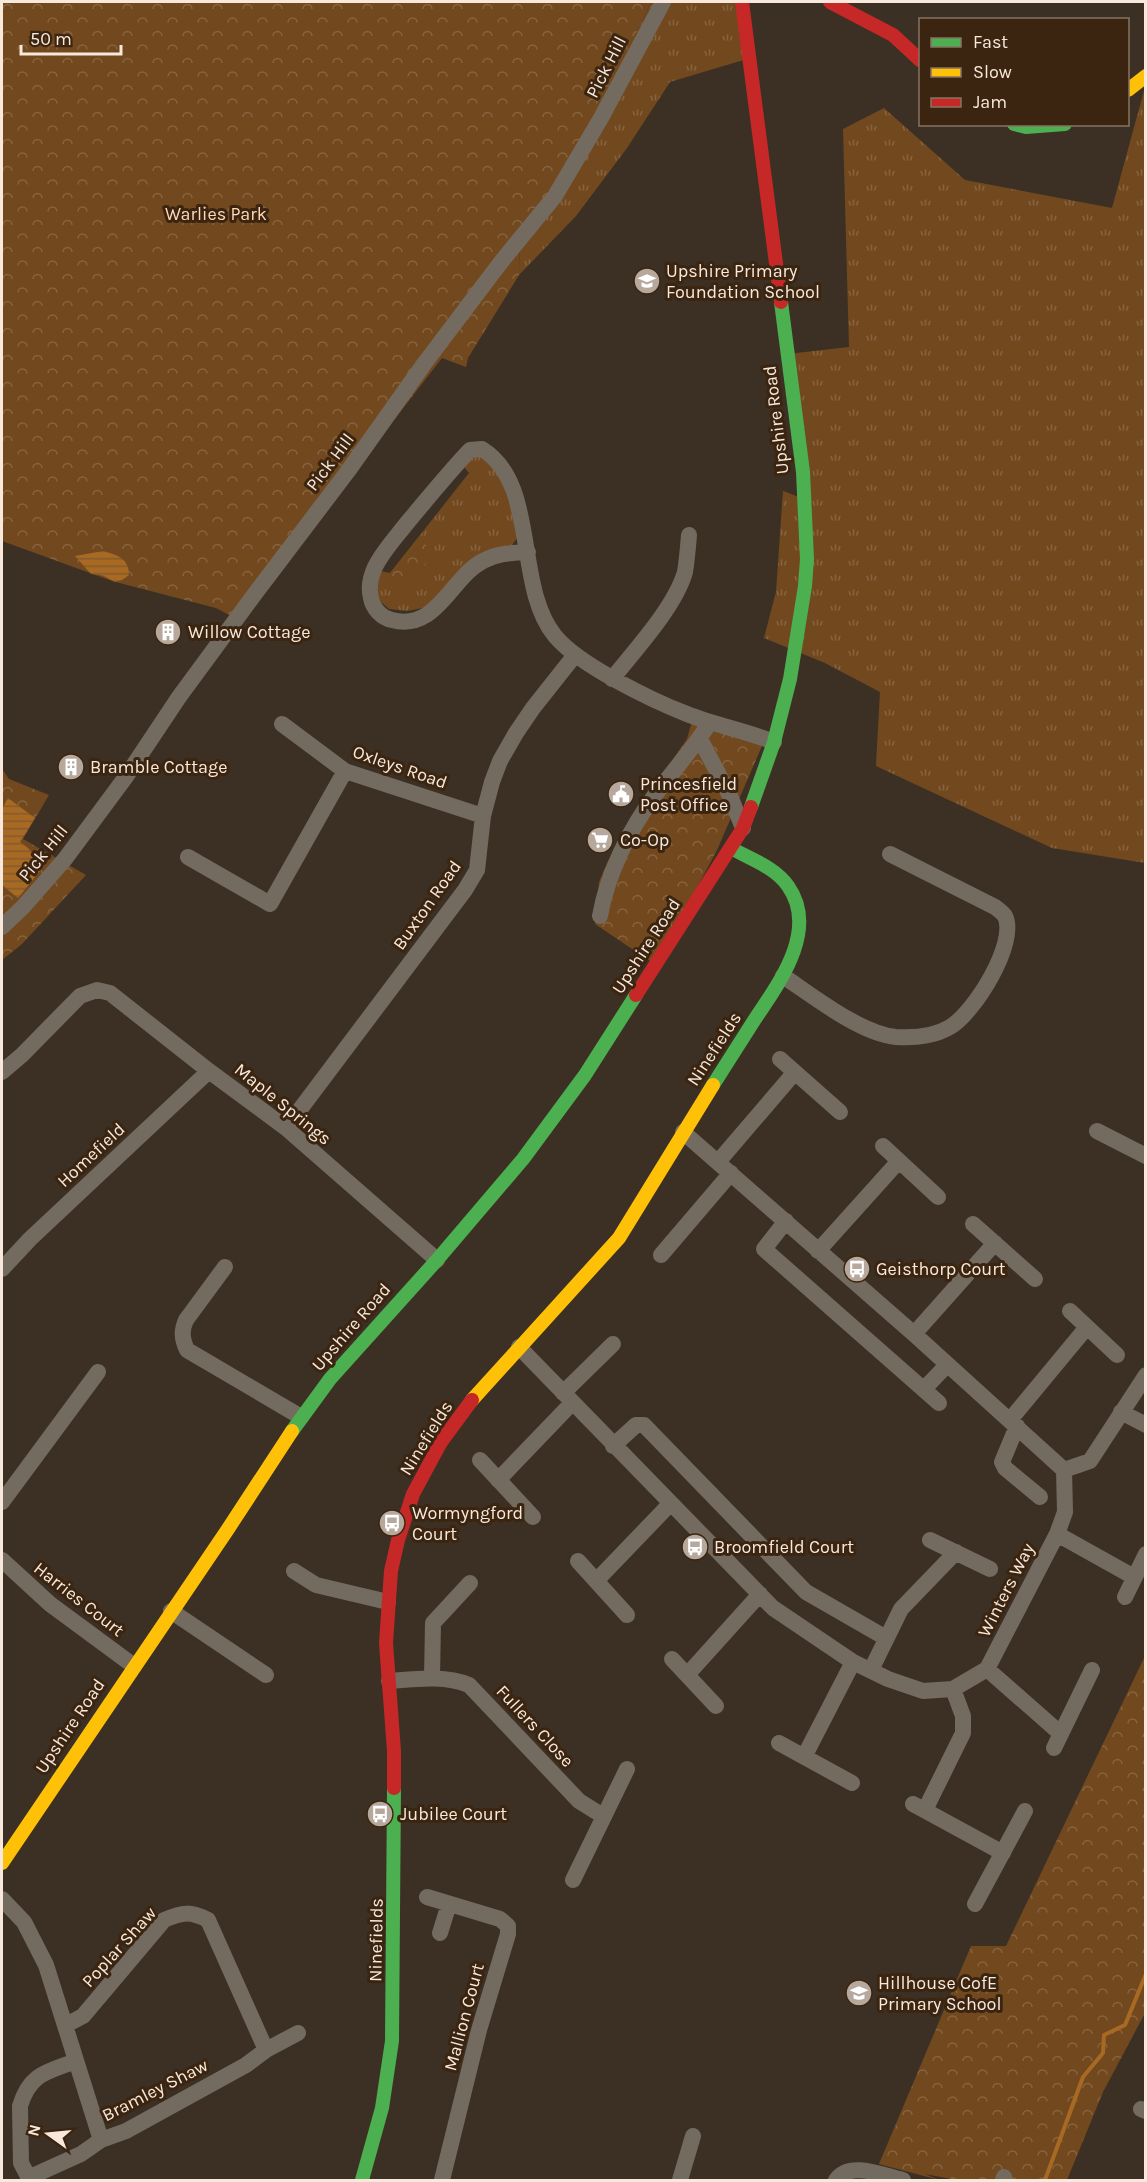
<svg xmlns="http://www.w3.org/2000/svg" width="1147" height="2182" font-family="Karla,sans-serif">
	<defs>
		<pattern id="grass-tufts" width="24" height="20" patternUnits="userSpaceOnUse" patternTransform="scale(1.5)"><rect width="24" height="20" fill="#72491f"/><path d="M3 7l-1-3M5 7V3M7 7l1-3M15 17l-1-3M17 17v-4M19 17l1-3" fill="none" stroke="#87633f"/></pattern>
		<pattern id="forest-crowns" width="20" height="18" patternUnits="userSpaceOnUse" patternTransform="scale(1.5)"><rect width="20" height="18" fill="#72491f"/><path d="M2 6a3 3 0 1 1 6 0M12 15a3 3 0 1 1 6 0" fill="none" stroke="#87633f"/></pattern>
		<pattern id="water-rules" width="6" height="5" patternUnits="userSpaceOnUse" patternTransform="scale(1.5)"><rect width="6" height="5" fill="#a86923"/><path d="M0 2.5h6" fill="none" stroke="#825b2f"/></pattern>
	</defs>
	<rect width="100%" height="100%" fill="#3c3024"/>
	<path fill="url(#grass-tufts)" d="M 651,2 L 742,2 L 750,58 L 670,82 L 627,148 L 576,216 L 519,275 L 520,229 L 617,75 Z
		M 1145,87 L 1145,863 L 1052,848 L 876,766 L 880,692 L 825,663 L 764,638 L 776,592 L 783,491 L 804,499 L 788,354 L 849,347 L 843,129 L 884,108 L 965,180 L 1112,208 Z
		M 481,456 L 496,465 L 520,534 L 512,545 L 428,607 L 407,611 L 389,609 L 381,602 L 376,594 L 380,571 L 390,573 L 469,473 L 465,468 L 466,462 L 471,458 Z"/>
	<path fill="url(#forest-crowns)" d="M 2,2 L 651,2 L 617,75 L 559,179 L 520,229 L 519,275 L 468,358 L 466,367 L 442,358 L 239,620 L 216,608 L 112,581 L 2,541 Z
		M 417,539 L 435,551 L 402,594 L 384,581 Z
		M 692,721 L 765,739 L 717,850 L 656,965 L 595,924 L 599,882 L 608,861 L 624,829 L 687,739 Z
		M 2,769 L 9,779 L 49,795 L 23,839 L 86,875 L 22,944 L 2,960 Z
		M 1145,1656 L 1145,2013 L 1103,2092 L 1067,2180 L 957,2180 L 925,2174 L 939,2180 L 879,2164 L 971,1946 L 1006,1946 Z"/>
	<path fill="url(#water-rules)" d="M 103,551 C 117,555 129,558 129,575 L 122,580 L 115,582 L 102,575 L 91,574 L 75,556 Z
		M 8,798 L 35,818 L 20,842 L 28,848 L 44,866 L 18,898 L 2,885 L 2,809 Z"/>
	<g fill="none" stroke-linecap="round" stroke-linejoin="round">
		<path stroke="#a86923" stroke-width="4" d="M 1146,1943 L 1146,1953
			M 1045,2180 L 1083,2077 L 1103,2053 L 1104,2035 L 1125,2025 L 1146,1974"/>
		<path stroke="#746b60" stroke-width="16" d="M 528,552 C 512,553 498,553 483,561 C 451,577 437,632 392,620 C 382,618 373,609 371,598 C 368,587 370,578 375,567 C 383,551 396,537 407,523 C 428,498 448,473 470,450 L 482,449 C 539,484 514,586 555,636 C 579,665 651,700 687,714 C 715,725 746,731 774,742
			M 612,679 C 635,650 675,607 685,572 C 687,560 688,547 689,535
			M 282,724 L 345,771 L 483,816
			M 700,739 L 730,796 L 743,828
			M 188,857 L 270,904 L 345,771
			M 600,916 C 607,875 629,830 655,795 C 673,771 694,748 710,722
			M 2,927 L 23,907 L 65,859 L 125,778 L 179,697 L 254,595 L 348,471 L 424,364 L 501,262 L 555,196 L 601,118 L 663,2
			M 783,976 C 813,996 861,1034 896,1037 C 913,1038 935,1036 950,1027 C 974,1013 1018,943 1005,916 C 1003,913 999,910 995,907 L 890,854
			M 780,1059 L 840,1112
			M 2,1072 L 22,1055 L 80,996 L 97,990 L 110,993 L 209,1071 L 286,1128 L 437,1260
			M 286,1128 L 465,890 L 477,870 L 483,816 L 492,782 L 500,761 L 516,733 L 533,708 L 575,655
			M 1097,1131 L 1146,1156
			M 883,1146 L 938,1197
			M 718,1162 L 795,1072
			M 786,1221 L 764,1249 L 939,1403
			M 973,1224 L 1035,1279
			M 818,1251 L 898,1162
			M 661,1255 L 731,1173
			M 225,1267 L 186,1320 C 181,1331 182,1339 187,1350 L 301,1417
			M 2,1269 L 30,1239 L 209,1071
			M 1070,1311 L 1117,1355
			M 914,1334 L 995,1243
			M 519,1347 L 773,1608 L 853,1662 L 888,1679 L 923,1691 L 953,1689 L 987,1669 L 1057,1534 L 1065,1512 L 1064,1470 L 914,1334 L 683,1132
			M 924,1389 L 947,1365
			M 563,1393 L 613,1344
			M 1121,1412 L 1146,1425
			M 1010,1420 L 1087,1327
			M 1017,1426 L 1002,1462 L 1005,1468 L 1040,1497
			M 613,1446 L 636,1425 L 644,1425 L 806,1592 L 886,1638
			M 480,1460 L 533,1517
			M 1064,1470 L 1090,1461 L 1146,1375
			M 498,1480 L 572,1403
			M 2,1502 L 98,1372
			M 1057,1534 L 1134,1577
			M 930,1540 L 990,1569
			M 2,1560 L 50,1604 L 134,1666
			M 578,1561 L 627,1615
			M 294,1571 L 316,1585 L 388,1602
			M 596,1581 L 670,1504
			M 1125,1597 L 1146,1554
			M 171,1611 L 266,1675
			M 672,1659 L 716,1706
			M 987,1669 L 1061,1734
			M 871,1670 L 901,1609 L 956,1552
			M 687,1675 L 760,1594
			M 432,1678 L 433,1623 L 470,1583
			M 389,1681 C 416,1679 444,1675 469,1685 L 579,1801 L 603,1816
			M 779,1743 L 852,1783
			M 1054,1748 L 1092,1670
			M 804,1757 L 853,1662
			M 913,1804 L 1003,1853
			M 925,1810 L 963,1733 L 963,1716 L 953,1689
			M 573,1880 L 627,1769
			M 427,1897 L 500,1919 L 508,1926 L 508,1934 L 479,2030 L 442,2180
			M 2,1899 L 24,1922 L 46,1965 L 101,2140
			M 975,1904 L 1025,1811
			M 440,1933 L 449,1904
			M 66,2025 L 83,2016 L 164,1920 C 183,1912 190,1911 208,1920 L 266,2050
			M 1141,2109 L 1146,2111
			M 28,2178 L 81,2154 L 101,2140 L 126,2131 L 246,2065 L 266,2050 L 298,2033
			M 30,2180 L 21,2163 L 20,2106 C 30,2073 47,2072 76,2061
			M 680,2180 L 693,2136
			M 836,2180 C 850,2160 884,2176 903,2180
			M 1003,2180 L 1004,2177"/>
		<path stroke="#4caf50" stroke-width="14" d="M 1014,124 L 1026,127 L 1065,124
			M 751,807 L 774,742 L 790,679 L 805,586 L 807,559 L 803,472 L 781,302
			M 713,1085 C 727,1063 741,1041 755,1019 C 779,983 819,930 788,886 C 775,867 750,859 731,848
			M 292,1431 L 330,1379 L 437,1260 L 523,1159 L 585,1075 L 636,995
			M 362,2180 L 382,2108 L 392,2041 L 394,1788"/>
		<path stroke="#ffc107" stroke-width="14" d="M 1128,90 L 1146,76
			M 472,1400 L 619,1238 L 713,1085
			M 2,1863 L 228,1529 L 292,1431"/>
		<path stroke="#c62828" stroke-width="14" d="M 742,2 L 781,302
			M 830,2 L 893,35 L 920,60
			M 636,995 L 743,828 L 751,807
			M 394,1788 L 394,1751 L 386,1643 L 391,1571 L 398,1540 L 413,1494 L 441,1442 L 472,1400"/>
	</g>
	<defs>
		<symbol id="school-disc" viewBox="-11 -11 22 22"><circle r="9.5" fill="#b6a89c" stroke="#3b2510"/><path d="M0-5L7-2L0 1L-7-2ZM-4 1L0 2.5L4 1V4Q0 6-4 4Z" fill="#fff"/></symbol>
		<symbol id="building-disc" viewBox="-11 -11 22 22"><circle r="9.5" fill="#b6a89c" stroke="#3b2510"/><path d="M-4-6H4V6H1V3H-1V6H-4ZM-2.5-4.3h1.7v1.8h-1.7ZM.8-4.3h1.7v1.8H.8ZM-2.5-1h1.7V.8h-1.7ZM.8-1h1.7V.8H.8Z" fill="#fff"/></symbol>
		<symbol id="civic-disc" viewBox="-11 -11 22 22"><circle r="9.5" fill="#b6a89c" stroke="#3b2510"/><path d="M-.6-6.5H3V-4.5H.6V-3L4-1V1h2V6H-6V1h2V-1L-.6-3ZM-1.2 2.5V6h2.4V2.5Z" fill="#fff"/></symbol>
		<symbol id="supermarket-disc" viewBox="-11 -11 22 22"><circle r="9.5" fill="#b6a89c" stroke="#3b2510"/><path d="M-6-5.5h2.5l.6 2H6L4.5 2H-2.5L-4.4-4H-6ZM-1.5 3.2a1.3 1.3 0 1 0 .1 0ZM3 3.2a1.3 1.3 0 1 0 .1 0Z" fill="#fff"/></symbol>
		<symbol id="bus-disc" viewBox="-11 -11 22 22"><circle r="9.5" fill="#b6a89c" stroke="#3b2510"/><path d="M-5-6H5V4H4V6H2V4H-2V6H-4V4H-5ZM-3.5-4V0h7V-4ZM-3.5 1.2v1.5H-2V1.2ZM2 1.2v1.5H3.5V1.2Z" fill="#fff"/></symbol>
	</defs>
	<g fill-rule="evenodd">
		<use href="#school-disc" x="632" y="266" width="30" height="30"/>
		<use href="#building-disc" x="153" y="617" width="30" height="30"/>
		<use href="#building-disc" x="56" y="752" width="30" height="30"/>
		<use href="#civic-disc" x="606" y="779" width="30" height="30"/>
		<use href="#supermarket-disc" x="585" y="825" width="30" height="30"/>
		<use href="#bus-disc" x="842" y="1254" width="30" height="30"/>
		<use href="#bus-disc" x="377" y="1508" width="30" height="30"/>
		<use href="#bus-disc" x="680" y="1532" width="30" height="30"/>
		<use href="#bus-disc" x="365" y="1799" width="30" height="30"/>
		<use href="#school-disc" x="844" y="1978" width="30" height="30"/>
	</g>
	<g text-anchor="middle" stroke-width="6" stroke-linejoin="round" paint-order="stroke">
		<g font-size="18" fill="#f8e9dc" stroke="#3b2510">
			<text transform="translate(606 67) rotate(-63)" y="6">Pick Hill</text>
			<text transform="translate(776 420) rotate(-97)" y="6">Upshire Road</text>
			<text transform="translate(330 462) rotate(-53)" y="6">Pick Hill</text>
			<text transform="translate(400 767) rotate(19)" y="6">Oxleys Road</text>
			<text transform="translate(43 853) rotate(-51)" y="6">Pick Hill</text>
			<text transform="translate(427 905) rotate(-55)" y="6">Buxton Road</text>
			<text transform="translate(646 946) rotate(-57)" y="6">Upshire Road</text>
			<text transform="translate(714 1049) rotate(-57)" y="6">Ninefields</text>
			<text transform="translate(283 1104) rotate(39)" y="6">Maple Springs</text>
			<text transform="translate(91 1155) rotate(-43)" y="6">Homefield</text>
			<text transform="translate(351 1327) rotate(-49)" y="6">Upshire Road</text>
			<text transform="translate(426 1438) rotate(-58)" y="6">Ninefields</text>
			<text transform="translate(1006 1590) rotate(-63)" y="6">Winters Way</text>
			<text transform="translate(79 1599) rotate(38)" y="6">Harries Court</text>
			<text transform="translate(70 1726) rotate(-56)" y="6">Upshire Road</text>
			<text transform="translate(535 1726) rotate(47)" y="6">Fullers Close</text>
			<text transform="translate(376 1940) rotate(-89)" y="6">Ninefields</text>
			<text transform="translate(119 1947) rotate(-48)" y="6">Poplar Shaw</text>
			<text transform="translate(464 2017) rotate(-75)" y="6">Mallion Court</text>
			<text transform="translate(155 2090) rotate(-27)" y="6">Bramley Shaw</text>
		</g>
		<g font-size="18" fill="#ffd9b8" stroke="#3b2510">
			<text x="216" y="220">Warlies Park</text>
		</g>
		<g font-size="18" fill="#f8e9dc" stroke="#3b2510" text-anchor="start">
			<text x="666" y="277">Upshire Primary<tspan x="666" dy="21">Foundation School</tspan></text>
			<text x="188" y="638">Willow Cottage</text>
			<text x="90" y="773">Bramble Cottage</text>
			<text x="640" y="790">Princesfield<tspan x="640" dy="21">Post Office</tspan></text>
			<text x="620" y="846">Co-Op</text>
			<text x="876" y="1275">Geisthorp Court</text>
			<text x="412" y="1519">Wormyngford<tspan x="412" dy="21">Court</tspan></text>
			<text x="714" y="1553">Broomfield Court</text>
			<text x="400" y="1820">Jubilee Court</text>
			<text x="878" y="1989">Hillhouse CofE<tspan x="878" dy="21">Primary School</tspan></text>
		</g>
	</g>
	<rect width="1147" height="2182" fill="none" stroke="#f8e9dc" stroke-width="6"/>
	<rect x="919" y="18" width="210" height="108" fill="#3b2510" stroke="#877362" stroke-width="1.5"/>
	<rect x="931" y="38" width="30" height="9" fill="#4caf50" stroke="#877362" stroke-width="1.5"/>
	<text x="973" y="48" font-size="18" fill="#f8e9dc">Fast</text>
	<rect x="931" y="68" width="30" height="9" fill="#ffc107" stroke="#877362" stroke-width="1.5"/>
	<text x="973" y="78" font-size="18" fill="#f8e9dc">Slow</text>
	<rect x="931" y="98" width="30" height="9" fill="#c62828" stroke="#877362" stroke-width="1.5"/>
	<text x="973" y="108" font-size="18" fill="#f8e9dc">Jam</text>
	<g transform="translate(48 2134) rotate(285)" stroke="#3b2510" stroke-width="4.5" paint-order="stroke">
	<path d="M0-4.5L10 22L0 15L-10 22Z" fill="#f8e9dc"/>
	<text y="-9" font-size="16" font-weight="bold" text-anchor="middle" fill="#f8e9dc">N</text>
	</g>
	<path d="M21 45v9h100v-9" fill="none" stroke="#f8e9dc" stroke-width="3"/>
	<text x="30" y="45" font-size="18" fill="#f8e9dc" stroke="#3b2510" stroke-width="4.5" paint-order="stroke">50 m</text>
</svg>
